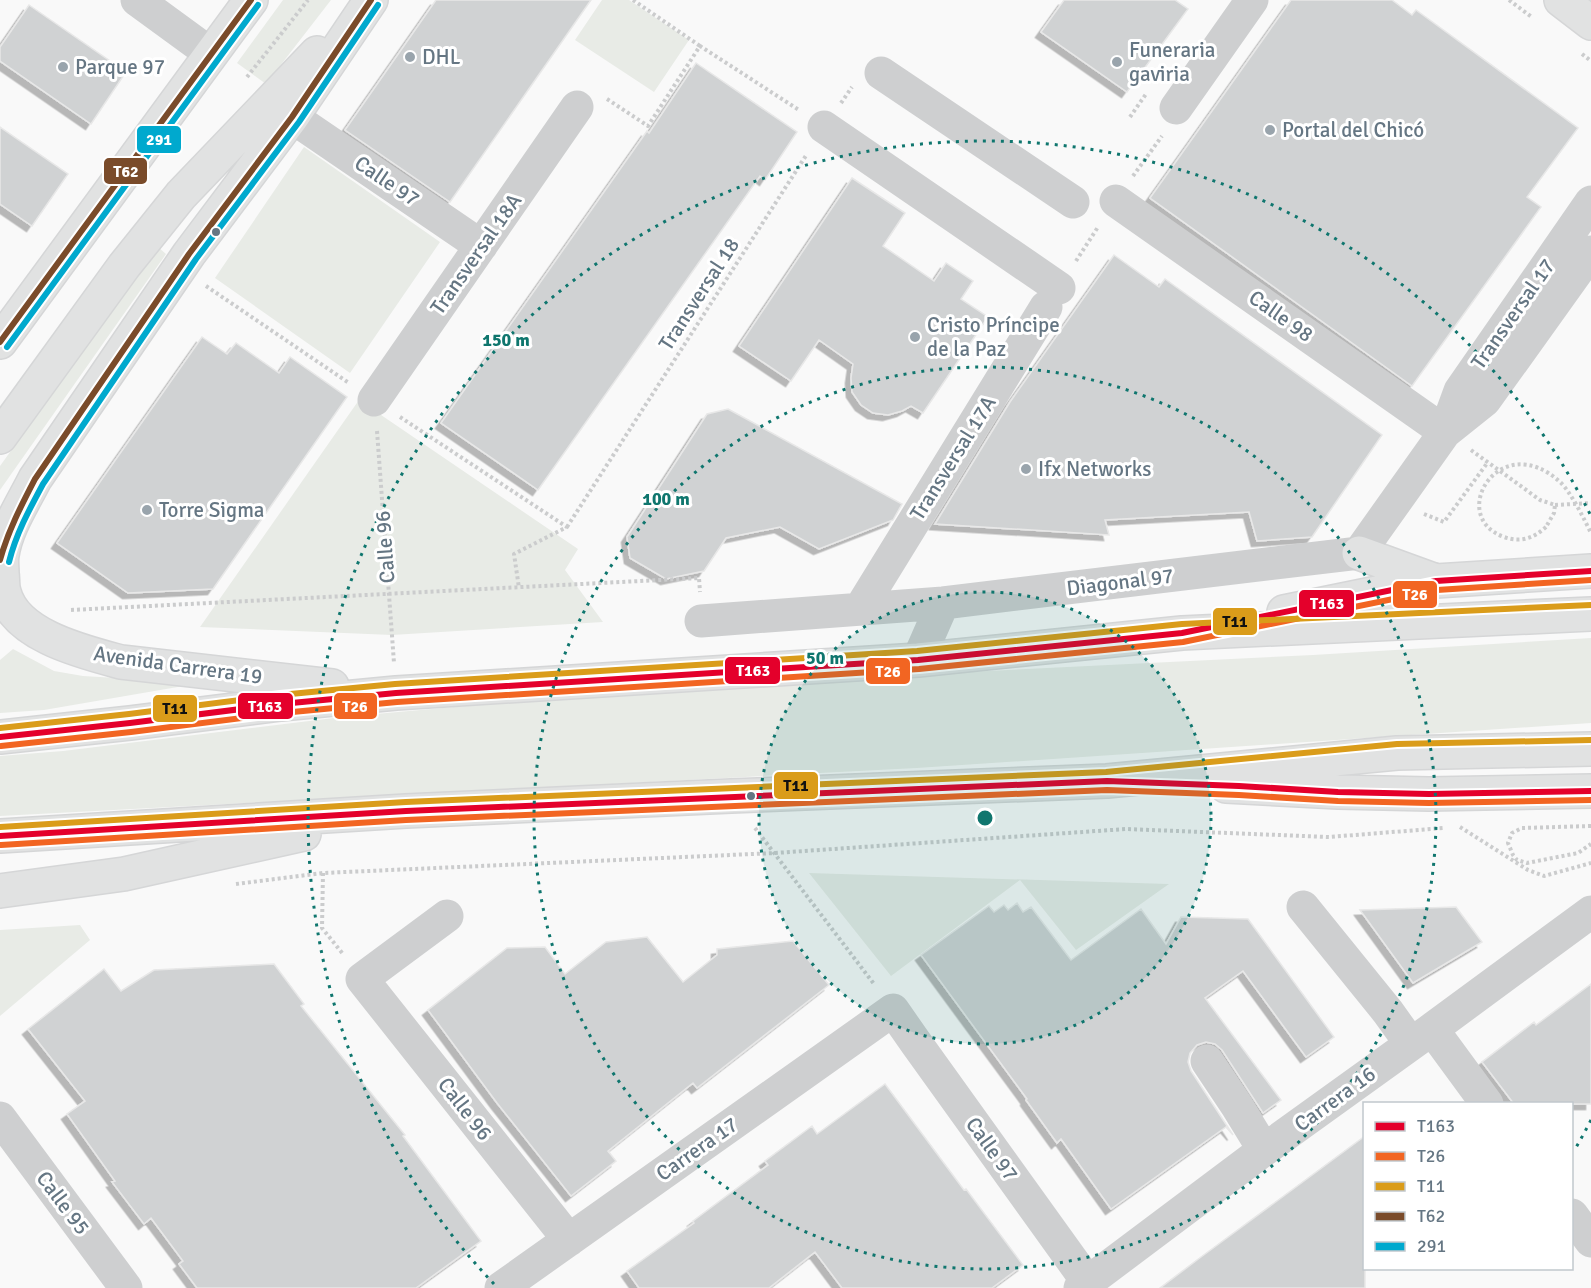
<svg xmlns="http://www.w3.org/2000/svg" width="1591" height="1288" font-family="Signika,sans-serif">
	<defs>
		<filter id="shadow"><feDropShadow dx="-5.5" dy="5.5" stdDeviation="0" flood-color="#0004"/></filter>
	</defs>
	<rect width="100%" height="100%" fill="#f9f9f9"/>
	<path fill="#e8ebe6" d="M 283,0 L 331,0 L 266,84 L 237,63 Z
		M 602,0 L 629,0 L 689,40 L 654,92 L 575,40 Z
		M 304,147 L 440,242 L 350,373 L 215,278 Z
		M 158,247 L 166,254 L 0,490 L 0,466 Z
		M 359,400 L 578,549 L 565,570 L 603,622 L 392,635 L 200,627 Z
		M 1591,638 L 1591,723 L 917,768 L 0,816 L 0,756 L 63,751 L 342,717 L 587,695 L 947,673 L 1313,655 Z
		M 13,649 L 54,671 L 83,676 L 201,683 L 44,710 L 0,713 L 0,660 Z
		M 809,873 L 1169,884 L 1076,950 L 1020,880 L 891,976 Z
		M 80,925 L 90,940 L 0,1016 L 0,930 Z"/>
	<path fill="#d0d2d3" stroke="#e8e8e8" stroke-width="1.5" filter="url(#shadow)" d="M 436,0 L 591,0 L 450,202 L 345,130 Z
		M 1064,0 L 1175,0 L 1188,9 L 1127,92 L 1041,32 Z
		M 1291,0 L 1392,0 L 1412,15 L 1416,10 L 1578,128 L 1527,197 L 1541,207 L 1412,386 L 1150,198 Z
		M 29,5 L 126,72 L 91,124 L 0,61 L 0,47 Z
		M 696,63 L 797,132 L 765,180 L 760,176 L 538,490 L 441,423 L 647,131 L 649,133 Z
		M 0,127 L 68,174 L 32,226 L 0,204 Z
		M 852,178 L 905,213 L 883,246 L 934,281 L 946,263 L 973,281 L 961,299 L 988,317 L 923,413 L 911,406 L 902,411 L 888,415 L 873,413 L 861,405 L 852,392 L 851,378 L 853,364 L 819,340 L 791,381 L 739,346 Z
		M 1114,255 L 1159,287 L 1165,279 L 1382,435 L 1312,537 L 1257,541 L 1249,512 L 1105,520 L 1109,535 L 935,524 L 1010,402 Z
		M 202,337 L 227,354 L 236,343 L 279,373 L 290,357 L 347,397 L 213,589 L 128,593 L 57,543 Z
		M 728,409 L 902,504 L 893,520 L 819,549 L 780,527 L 726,538 L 704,571 L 666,579 L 630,558 L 627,537 L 707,414 Z
		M 1017,903 L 1023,912 L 1031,907 L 1071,960 L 1141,909 L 1166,944 L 1181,917 L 1248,919 L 1334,1037 L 1306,1057 L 1243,971 L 1205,998 L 1281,1100 L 1263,1113 L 1222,1050 L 1215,1044 L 1206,1042 L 1197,1045 L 1190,1053 L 1188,1062 L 1191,1071 L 1233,1135 L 1226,1127 L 1111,1209 L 1061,1139 L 1057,1143 L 1026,1100 L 1027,1099 L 921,955 L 989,906 L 994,912 L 1004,905 L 1008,910 Z
		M 1456,907 L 1482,942 L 1413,983 L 1360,910 Z
		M 647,937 L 683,982 L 717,955 L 717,949 L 793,941 L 829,985 L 697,1088 L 693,1083 L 608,1151 L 616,1161 L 571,1196 L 497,1103 L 428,1010 L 507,948 L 545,947 L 565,974 L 606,942 Z
		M 274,964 L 304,1004 L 301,1006 L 405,1135 L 403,1136 L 481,1241 L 416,1288 L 197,1288 L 179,1264 L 183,1261 L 151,1218 L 144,1224 L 112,1182 L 115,1181 L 67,1114 L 85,1101 L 28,1029 L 104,969 L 121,991 L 154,970 Z
		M 1591,984 L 1591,1104 L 1514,1104 L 1482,1062 L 1534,1022 L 1536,1025 Z
		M 885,1084 L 964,1190 L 966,1189 L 1023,1265 L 992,1288 L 842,1288 L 815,1252 L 769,1288 L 639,1288 L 627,1271 L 694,1223 L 693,1221 L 768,1165 L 765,1161 L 812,1126 L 817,1134 Z
		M 1365,1136 L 1365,1288 L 1160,1288 L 1201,1257 Z"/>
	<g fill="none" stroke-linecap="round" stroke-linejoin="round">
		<defs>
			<path id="major" d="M 1561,0 L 1591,23
				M 0,342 L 251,0
				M 0,437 L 124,266 L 181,195 L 317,53
				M 1359,553 L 1436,581
				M 1284,612 L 1436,581 L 1591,571
				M 332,686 L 121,662 C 84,652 15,636 4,592 C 2,586 3,579 2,573 C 2,568 1,561 2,555 C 6,528 23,503 35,479 L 189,254 L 292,117 L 371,0
				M 0,737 L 130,723 L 281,704 L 396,693 L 918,660 L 1182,633 L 1591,614
				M 1226,786 L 1338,792 L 1429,794 L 1591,791
				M 0,836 L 406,811 L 731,796 L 1107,781 L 1397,753 L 1591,749
				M 0,891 L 124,874 L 304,834"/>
		</defs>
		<use href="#major" stroke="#d5d6d7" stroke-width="36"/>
		<path stroke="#cbcccd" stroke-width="4" stroke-dasharray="3 3" stroke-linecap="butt" d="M 633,0 L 700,46
			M 1509,0 L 1533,18
			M 1582,54 L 1591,61
			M 247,77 L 308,0
			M 607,99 L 648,126 L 700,46 L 799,110
			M 841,103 L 852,87
			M 1130,117 L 1146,94
			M 1133,176 L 1162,136
			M 1076,261 L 1098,227
			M 206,286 L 349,383
			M 400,417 L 567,527 L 514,554 L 519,588
			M 377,431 L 394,663
			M 1471,450 L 1540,500 L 1555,505 L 1554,513 L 1546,527
			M 1555,505 L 1591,503
			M 1424,514 L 1444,522 L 1488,462
			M 567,527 L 807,154
			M 71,610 L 699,578 L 700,592
			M 1591,826 L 1522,828 L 1512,833 L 1508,843 L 1513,855 L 1517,860 L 1527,863 L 1578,853 L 1591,844
			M 1460,827 L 1528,870 L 1544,876 L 1591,863
			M 755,828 L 874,984
			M 323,873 L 322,928 L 343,954
			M 236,884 L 323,873 L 775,853 L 1126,829 L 1329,837 L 1444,828"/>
		<path stroke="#cecfd0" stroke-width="33" d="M 137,0 L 211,54
			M 881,73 L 1073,202
			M 1176,108 L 1252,0
			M 292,117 L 481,246
			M 824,127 L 1059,288
			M 1116,201 L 1445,432
			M 374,400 L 577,107
			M 1445,432 L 1485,400 L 1591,252
			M 860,609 L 1046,307
			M 701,621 L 943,603 L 1359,553 L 1445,432 L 1460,391 L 1591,202
			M 918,660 L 943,603
			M 1303,907 L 1388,1012 L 1411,1044
			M 447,916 L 362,979 L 569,1240
			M 1432,1029 L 1487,1104
			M 1207,1061 L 1237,1106 L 1264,1150
			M 0,1118 L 126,1288
			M 1572,1215 L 1591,1241
			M 501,1288 L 893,1010 L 916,1043 L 1092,1288
			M 1080,1288 L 1264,1150 L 1432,1029 L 1591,912"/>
		<use href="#major" stroke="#e1e2e2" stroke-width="33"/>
		<path stroke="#cbcccd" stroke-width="4" stroke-dasharray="3 3" stroke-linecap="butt" d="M 1546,527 C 1534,538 1521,543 1504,537 C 1446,516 1500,427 1560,482 C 1571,492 1584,519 1591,533"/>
		<defs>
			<path id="bus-1" d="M 0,737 L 130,723 L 281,704 L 396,693 L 918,660 L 1182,633 L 1436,581 L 1591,571
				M 0,836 L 406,811 L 1107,781 L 1239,786 L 1338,792 L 1429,794 L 1591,791"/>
			<path id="bus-2" d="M 1,746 L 131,732 L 282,713 L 397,702 L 919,669 L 1183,642 L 1437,590 L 1591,580
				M 1,845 L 406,820 L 1107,790 L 1239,795 L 1338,801 L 1429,803 L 1591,800"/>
			<path id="bus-3" d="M 0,728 L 129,714 L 280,695 L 395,684 L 917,651 L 1182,624 L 1591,605
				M 0,827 L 406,802 L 1106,772 L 1397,744 L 1591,740"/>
			<path id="bus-4" d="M 0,342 L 251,0
				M 0,560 C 8,531 21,506 35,479 L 189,254 L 292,117 L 371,0"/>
			<path id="bus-5" d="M 7,347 L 258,5
				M 9,562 C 16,534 29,510 43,484 L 196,259 L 299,122 L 378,5"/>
		</defs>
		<use href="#bus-1" stroke="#fff" stroke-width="10"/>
		<use href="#bus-2" stroke="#fff" stroke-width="10"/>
		<use href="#bus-3" stroke="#fff" stroke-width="10"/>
		<use href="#bus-4" stroke="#fff" stroke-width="10"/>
		<use href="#bus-5" stroke="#fff" stroke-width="10"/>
		<use href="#bus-1" stroke="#e4002b" stroke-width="6"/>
		<use href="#bus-2" stroke="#f26522" stroke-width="6"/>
		<use href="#bus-3" stroke="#da9c1a" stroke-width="6"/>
		<use href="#bus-4" stroke="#7a4b2a" stroke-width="6"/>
		<use href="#bus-5" stroke="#00a9ce" stroke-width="6"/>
	</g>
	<circle cx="985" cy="818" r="226" fill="#0f766e" fill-opacity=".12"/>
	<g fill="none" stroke="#0f766e" stroke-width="3" stroke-dasharray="3 6">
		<circle cx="985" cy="818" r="226"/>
		<circle cx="985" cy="818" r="451"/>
		<path d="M1591 1120A677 677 0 0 1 1574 1151M494 1284A677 677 0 1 1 1591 516"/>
	</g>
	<g fill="#99a4ac" stroke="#fff" stroke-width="2">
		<circle cx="410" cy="57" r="6"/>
		<circle cx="1117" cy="62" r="6"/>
		<circle cx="63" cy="67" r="6"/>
		<circle cx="1270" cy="130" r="6"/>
		<circle cx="915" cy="337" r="6"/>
		<circle cx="1026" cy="469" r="6"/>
		<circle cx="147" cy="510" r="6"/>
	</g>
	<g fill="#657683" stroke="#fff" stroke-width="2">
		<circle cx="216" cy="232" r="5"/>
		<circle cx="751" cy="796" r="5"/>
	</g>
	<g text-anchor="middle" stroke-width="6" stroke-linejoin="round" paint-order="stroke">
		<g font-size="21" fill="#657683" stroke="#fff" text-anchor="start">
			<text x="1129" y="57">Funeraria<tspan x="1129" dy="24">gaviria</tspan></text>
			<text x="422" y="64">DHL</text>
			<text x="75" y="74">Parque 97</text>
			<text x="1282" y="137">Portal del Chicó</text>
			<text x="927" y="332">Cristo Príncipe<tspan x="927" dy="24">de la Paz</tspan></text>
			<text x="1038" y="476">Ifx Networks</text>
			<text x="159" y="517">Torre Sigma</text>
		</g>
		<g font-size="21" fill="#657683" stroke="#fff">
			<text transform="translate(387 181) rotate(34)" y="7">Calle 97</text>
			<text transform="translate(476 254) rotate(-55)" y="7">Transversal 18A</text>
			<text transform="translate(699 294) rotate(-57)" y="7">Transversal 18</text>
			<text transform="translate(1513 314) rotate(-55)" y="7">Transversal 17</text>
			<text transform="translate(1281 316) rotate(35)" y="7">Calle 98</text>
			<text transform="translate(953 458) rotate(-58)" y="7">Transversal 17A</text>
			<text transform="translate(385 547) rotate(-94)" y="7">Calle 96</text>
			<text transform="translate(1120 582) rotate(-7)" y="7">Diagonal 97</text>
			<text transform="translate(178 665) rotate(8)" y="7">Avenida Carrera 19</text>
			<text transform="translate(1335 1099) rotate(-36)" y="7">Carrera 16</text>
			<text transform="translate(465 1109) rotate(52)" y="7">Calle 96</text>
			<text transform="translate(697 1149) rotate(-35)" y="7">Carrera 17</text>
			<text transform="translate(992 1149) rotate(54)" y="7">Calle 97</text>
			<text transform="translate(63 1203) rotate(53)" y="7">Calle 95</text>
		</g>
	</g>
	<circle cx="985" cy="818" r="9" fill="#0f766e" stroke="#fff" stroke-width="3"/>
	<g font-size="18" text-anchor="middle" font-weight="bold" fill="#0f766e" stroke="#fff" stroke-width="6" stroke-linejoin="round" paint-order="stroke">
		<text x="506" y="346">150 m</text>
		<text x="666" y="505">100 m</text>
		<text x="825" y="664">50 m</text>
	</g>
	<g stroke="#fff" stroke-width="2">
		<rect x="136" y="125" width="46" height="29" rx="6" fill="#00a9ce"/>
		<rect x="103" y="157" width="45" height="28" rx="6" fill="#7a4b2a"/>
		<rect x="1392" y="580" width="46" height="29" rx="6" fill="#f26522"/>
		<rect x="1298" y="589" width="57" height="29" rx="6" fill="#e4002b"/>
		<rect x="1212" y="607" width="46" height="29" rx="6" fill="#da9c1a"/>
		<rect x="724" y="656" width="57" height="29" rx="6" fill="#e4002b"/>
		<rect x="865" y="657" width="46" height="28" rx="6" fill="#f26522"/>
		<rect x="333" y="692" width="45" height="28" rx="6" fill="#f26522"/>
		<rect x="237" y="692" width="57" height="28" rx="6" fill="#e4002b"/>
		<rect x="152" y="694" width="46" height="29" rx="6" fill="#da9c1a"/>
		<rect x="773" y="771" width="46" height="29" rx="6" fill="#da9c1a"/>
	</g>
	<g font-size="16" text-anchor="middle" font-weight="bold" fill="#fff">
		<text x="159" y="145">291</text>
		<text x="126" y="177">T62</text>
		<text x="1415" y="600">T26</text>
		<text x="1327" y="609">T163</text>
		<text x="753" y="676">T163</text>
		<text x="888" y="677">T26</text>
		<text x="355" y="712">T26</text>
		<text x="265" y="712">T163</text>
	</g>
	<g font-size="16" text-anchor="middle" font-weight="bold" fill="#111">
		<text x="1235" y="627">T11</text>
		<text x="175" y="714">T11</text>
		<text x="796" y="791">T11</text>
	</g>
	<rect x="1363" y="1102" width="210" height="168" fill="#ffffff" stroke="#c1c8cd" stroke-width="1.5"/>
	<rect x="1375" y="1122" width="30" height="9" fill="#e4002b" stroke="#c1c8cd" stroke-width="1.5"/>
	<text x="1417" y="1132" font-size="18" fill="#657683">T163</text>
	<rect x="1375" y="1152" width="30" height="9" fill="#f26522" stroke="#c1c8cd" stroke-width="1.5"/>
	<text x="1417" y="1162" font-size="18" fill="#657683">T26</text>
	<rect x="1375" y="1182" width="30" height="9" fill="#da9c1a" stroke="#c1c8cd" stroke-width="1.5"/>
	<text x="1417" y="1192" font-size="18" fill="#657683">T11</text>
	<rect x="1375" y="1212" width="30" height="9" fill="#7a4b2a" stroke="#c1c8cd" stroke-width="1.5"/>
	<text x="1417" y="1222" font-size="18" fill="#657683">T62</text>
	<rect x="1375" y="1242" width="30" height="9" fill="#00a9ce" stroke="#c1c8cd" stroke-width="1.5"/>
	<text x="1417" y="1252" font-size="18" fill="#657683">291</text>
</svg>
